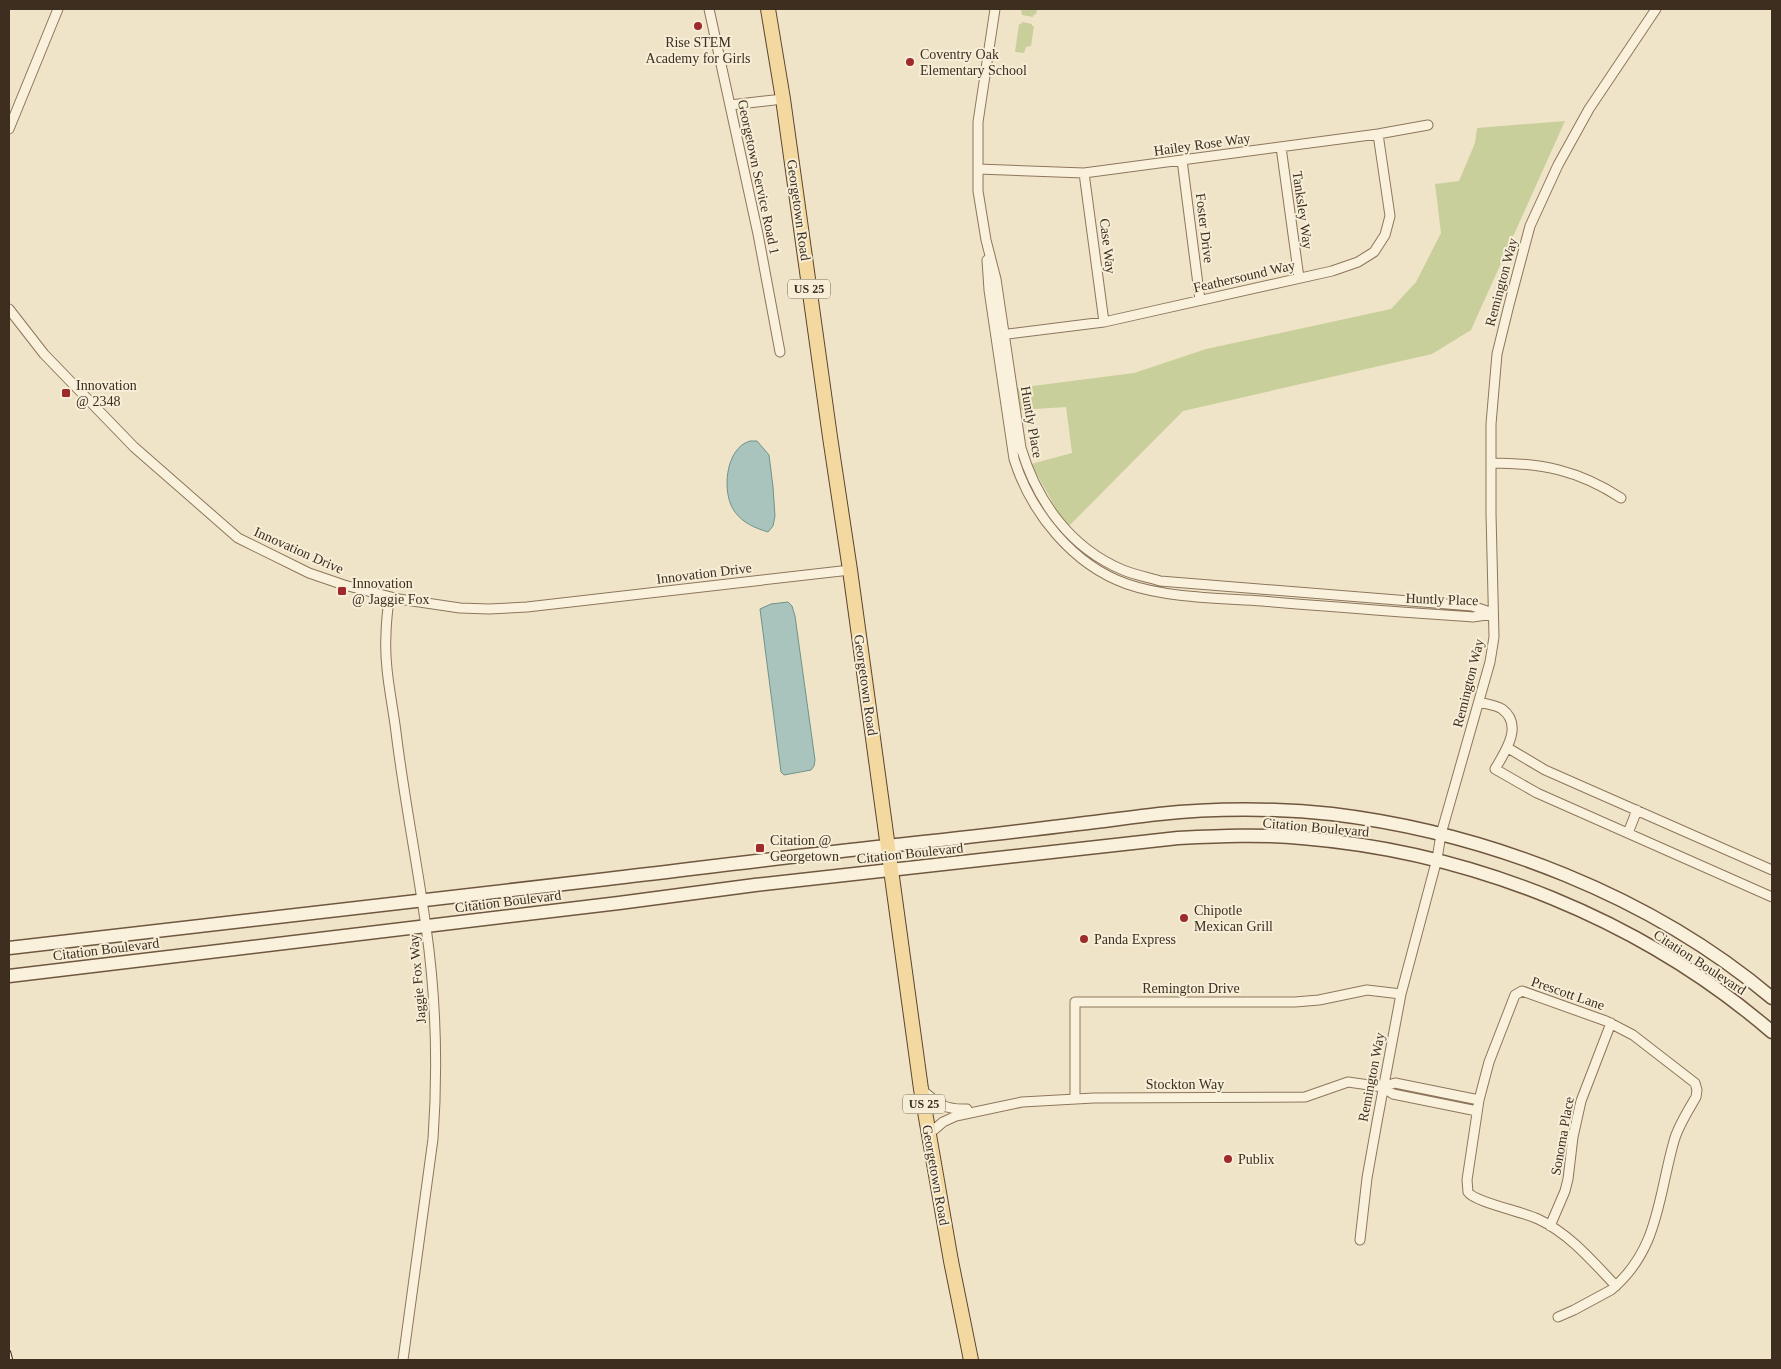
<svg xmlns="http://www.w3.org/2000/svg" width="1781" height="1369" font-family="'Times New Roman',serif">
	<rect width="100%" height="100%" fill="#f0e4c8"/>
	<path fill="#c9cf9b" d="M 1021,9 L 1037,9 L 1036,15 L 1034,14 L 1033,17 L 1022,15 Z
		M 1022,22 L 1032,24 L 1032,26 L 1034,26 L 1031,46 L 1026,47 L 1024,53 L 1015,52 L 1019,24 L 1021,24 Z
		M 1565,121 L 1471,330 L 1432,354 L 1183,411 L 1067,528 L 1031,464 L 1072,453 L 1066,407 L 1021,410 L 1017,388 L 1134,373 L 1206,349 L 1391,309 L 1416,282 L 1441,233 L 1435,184 L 1459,181 L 1475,143 L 1477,128 Z"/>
	<path fill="#a9c4bc" stroke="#6f938a" d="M 750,441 L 757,441 L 769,455 L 773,487 L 775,516 L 773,526 L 768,532 C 755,528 743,523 735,512 C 721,494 725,448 750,441 Z
		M 788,602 L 792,606 L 795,616 L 815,760 L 814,766 L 811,770 L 784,775 L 781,772 L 760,609 L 771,604 Z"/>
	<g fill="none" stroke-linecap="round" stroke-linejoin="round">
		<defs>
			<path id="street" d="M 709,9 L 758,234 L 780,352
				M 995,9 L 978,122 L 978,191 L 986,240 L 996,279 L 1021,448 C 1037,501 1070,548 1123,570 C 1135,575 1147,577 1160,581 L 1472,606 L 1493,613
				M 730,105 L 783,99
				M 9,129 L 58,9
				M 1281,147 L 1299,278
				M 1182,160 L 1200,300
				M 978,169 L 1084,173 L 1378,134 L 1428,125
				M 1084,173 L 1104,322
				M 987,260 L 989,290 L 1014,459 C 1031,513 1073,565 1127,584 C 1167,598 1220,598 1262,601 C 1332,607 1403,612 1473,617 L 1492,614
				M 9,309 L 44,354 L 134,447 L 238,538 L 309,573 L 344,585 L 399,599 L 460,608 L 489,609 L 527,607 L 850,570
				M 1000,335 L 1104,322 L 1332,271 L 1358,262 L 1374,252 L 1385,235 L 1390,216 L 1378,134
				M 1491,463 C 1542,463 1578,470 1621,498
				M 389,597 C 388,609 386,622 386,635 C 384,667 392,700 396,732 C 404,798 417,862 426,927 C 436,997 438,1068 433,1139 L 403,1360
				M 1479,702 C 1486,704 1496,705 1502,709 C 1524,725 1505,752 1495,769 L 1537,793 L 1772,897
				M 1508,748 L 1545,770 L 1772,870
				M 1628,833 L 1637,810
				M 1383,1087 L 1393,1094 L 1477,1111
				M 922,1090 C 938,1104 945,1110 967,1109
				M 1075,1098 L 1075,1002 L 1295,1002 L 1319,1000 L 1367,990 L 1401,994
				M 929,1134 L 943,1122 L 956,1116 L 1022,1102 L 1094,1098 L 1305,1097 L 1348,1082 L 1383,1087 L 1395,1083 L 1479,1100
				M 1550,1226 L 1565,1191 L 1568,1179 L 1573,1137 L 1581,1101 L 1611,1023
				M 1360,1240 L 1367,1178 L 1377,1122 L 1401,994 L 1437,859 L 1441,834 L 1490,662 L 1494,637 L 1491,514 L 1491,424 L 1497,354 L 1509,305 L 1530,226 L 1558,165 L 1589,109 L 1656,9
				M 1558,1317 L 1574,1310 L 1611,1290 C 1659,1250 1658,1197 1674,1141 C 1678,1126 1688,1111 1696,1097 L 1697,1090 L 1695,1083 L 1633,1035 L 1606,1021 L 1522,991 L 1515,995 L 1489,1062 L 1479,1100 L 1467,1180 L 1468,1192 C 1474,1202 1524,1212 1538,1219 C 1570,1234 1593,1262 1616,1286"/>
			<path id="secondary" d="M 9,948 C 208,925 407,902 607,879 C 700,868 794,856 887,846 C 951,839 1014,832 1078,824 C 1105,821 1132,817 1159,814 C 1213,808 1277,808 1332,814 C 1488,833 1651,896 1772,998
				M 9,976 L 619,903 L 755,885 L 1178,838 C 1219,836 1261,834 1302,838 C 1473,852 1642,920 1772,1032"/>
			<path id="primary" d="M 768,9 L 783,99 L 830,437 L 850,570 L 921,1089 L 951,1261 L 971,1360"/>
		</defs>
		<use href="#street" stroke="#8d765c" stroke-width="11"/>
		<use href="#secondary" stroke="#6f573f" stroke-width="15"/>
		<use href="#primary" stroke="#5b4430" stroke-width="16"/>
		<use href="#street" stroke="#faf1dc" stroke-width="9"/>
		<use href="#secondary" stroke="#faf1dc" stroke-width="12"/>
		<use href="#primary" stroke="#f3d9a0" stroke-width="14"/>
		<defs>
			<path id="rail" d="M 9,1352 L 11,1360"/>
		</defs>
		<use href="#rail" stroke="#3d2e20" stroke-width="4.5"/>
		<use href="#rail" stroke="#f7eed8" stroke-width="2.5" stroke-dasharray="8" stroke-linecap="butt"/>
	</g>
	<g fill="#9e2a2b" stroke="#f7eed8" stroke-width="2">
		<circle cx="698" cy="26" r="5"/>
		<circle cx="910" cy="62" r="5"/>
		<rect x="61" y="388" width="10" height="10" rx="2.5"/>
		<rect x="337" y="586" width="10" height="10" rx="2.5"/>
		<rect x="755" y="843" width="10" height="10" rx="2.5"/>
		<circle cx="1184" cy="918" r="5"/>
		<circle cx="1084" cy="939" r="5"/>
		<circle cx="1228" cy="1159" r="5"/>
	</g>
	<g text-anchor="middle" stroke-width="4" stroke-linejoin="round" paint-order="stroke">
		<g fill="#f7eed8" stroke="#756857" stroke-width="1">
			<rect x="788" y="279.5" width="42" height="19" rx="4"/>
			<rect x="903" y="1094.5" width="42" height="19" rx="4"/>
		</g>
		<g font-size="12" font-weight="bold" fill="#3d2e20">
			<text x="809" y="293">US 25</text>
			<text x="924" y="1108">US 25</text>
		</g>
		<g font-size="14" fill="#3d2e20" stroke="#f7eed8" text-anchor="start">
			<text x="698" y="47" text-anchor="middle">Rise STEM<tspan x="698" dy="16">Academy for Girls</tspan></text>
			<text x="920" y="59">Coventry Oak<tspan x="920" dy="16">Elementary School</tspan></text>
			<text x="76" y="390">Innovation<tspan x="76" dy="16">@ 2348</tspan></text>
			<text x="352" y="588">Innovation<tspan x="352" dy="16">@ Jaggie Fox</tspan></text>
			<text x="770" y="845">Citation @<tspan x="770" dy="16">Georgetown</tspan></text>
			<text x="1194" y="915">Chipotle<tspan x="1194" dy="16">Mexican Grill</tspan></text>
			<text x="1094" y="944">Panda Express</text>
			<text x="1238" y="1164">Publix</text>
		</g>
		<g font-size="14" fill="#3d2e20" stroke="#f7eed8">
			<text transform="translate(1202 144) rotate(-8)" y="5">Hailey Rose Way</text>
			<text transform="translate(759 177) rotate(78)" y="5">Georgetown Service Road 1</text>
			<text transform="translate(799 210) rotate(82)" y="5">Georgetown Road</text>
			<text transform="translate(1303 210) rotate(82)" y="5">Tanksley Way</text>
			<text transform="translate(1205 228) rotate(83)" y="5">Foster Drive</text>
			<text transform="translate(1108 246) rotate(83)" y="5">Case Way</text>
			<text transform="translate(1244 276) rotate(-13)" y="5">Feathersound Way</text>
			<text transform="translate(1501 282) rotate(-75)" y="5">Remington Way</text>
			<text transform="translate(1032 422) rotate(80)" y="5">Huntly Place</text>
			<text transform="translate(299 550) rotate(24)" y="5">Innovation Drive</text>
			<text transform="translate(704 573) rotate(-7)" y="5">Innovation Drive</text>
			<text transform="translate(1442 599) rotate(2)" y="5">Huntly Place</text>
			<text transform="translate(1468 683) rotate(-76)" y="5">Remington Way</text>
			<text transform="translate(866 685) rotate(82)" y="5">Georgetown Road</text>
			<text transform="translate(1316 827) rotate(5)" y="5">Citation Boulevard</text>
			<text transform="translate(910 853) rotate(-6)" y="5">Citation Boulevard</text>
			<text transform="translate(508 901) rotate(-7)" y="5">Citation Boulevard</text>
			<text transform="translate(106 949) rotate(-7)" y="5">Citation Boulevard</text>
			<text transform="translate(1700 962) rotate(33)" y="5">Citation Boulevard</text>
			<text transform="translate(417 979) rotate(-95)" y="5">Jaggie Fox Way</text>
			<text x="1191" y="993">Remington Drive</text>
			<text transform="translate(1568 993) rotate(19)" y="5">Prescott Lane</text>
			<text transform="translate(1371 1077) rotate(-79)" y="5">Remington Way</text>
			<text x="1185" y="1089">Stockton Way</text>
			<text transform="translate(1562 1136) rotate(-80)" y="5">Sonoma Place</text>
			<text transform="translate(936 1175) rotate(80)" y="5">Georgetown Road</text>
		</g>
	</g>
	<rect width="1781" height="1369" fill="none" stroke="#3d2e20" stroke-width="20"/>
</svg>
